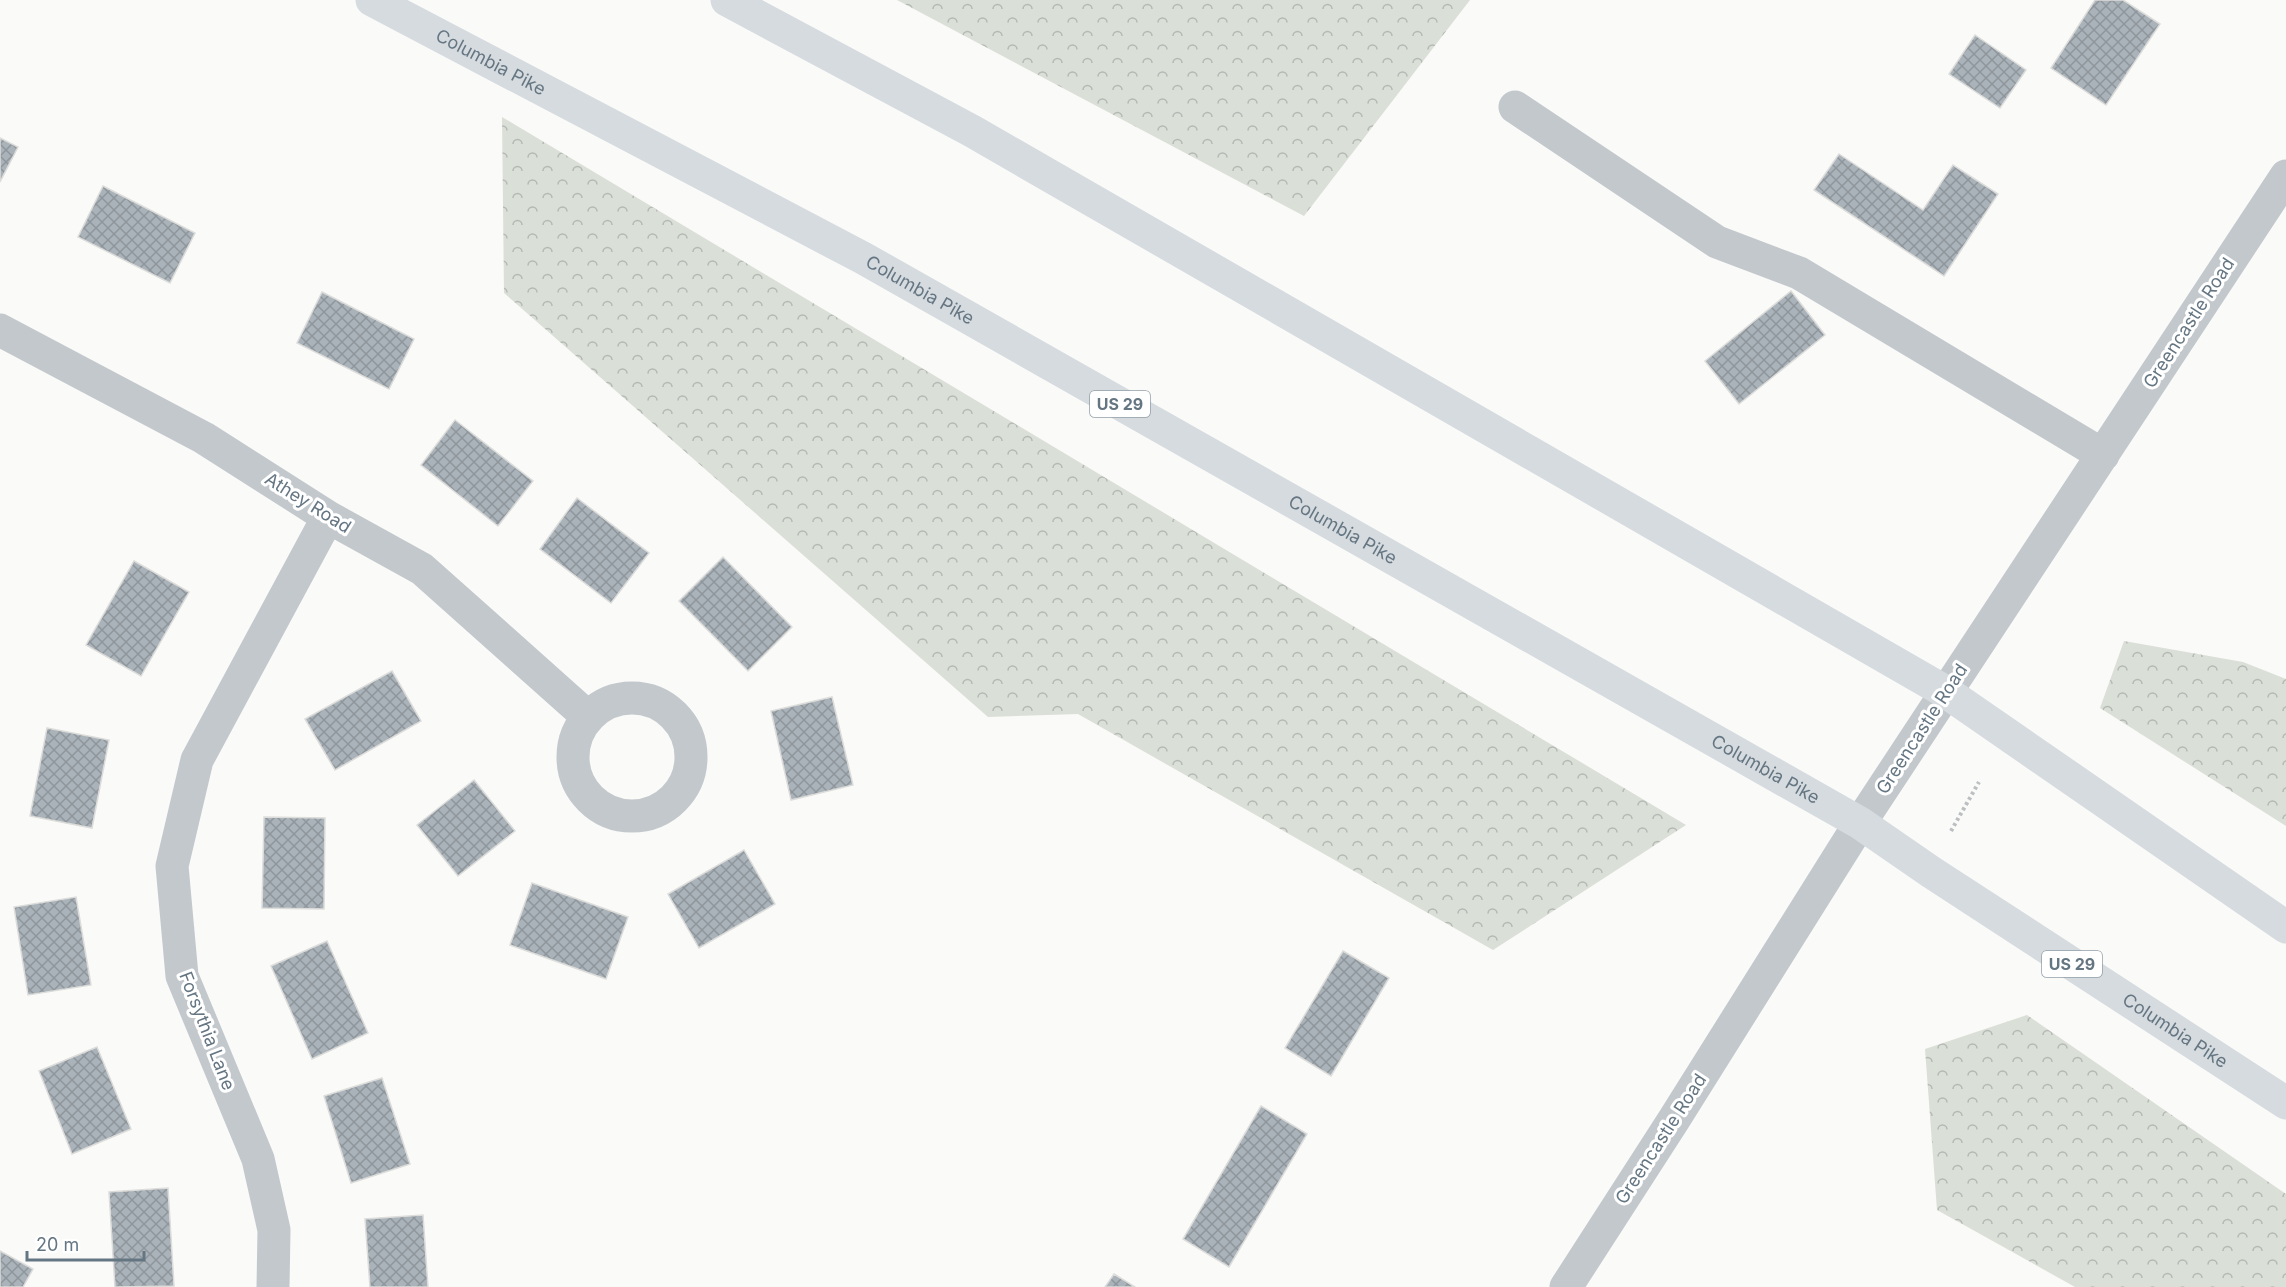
<svg xmlns="http://www.w3.org/2000/svg" width="2286" height="1287" font-family="Inter,sans-serif">
	<defs>
		<pattern id="forest-crowns" width="20" height="18" patternUnits="userSpaceOnUse" patternTransform="scale(1.5)"><rect width="20" height="18" fill="#dadfd7"/><path d="M2 6a3 3 0 1 1 6 0M12 15a3 3 0 1 1 6 0" fill="none" stroke="#b4b9b4"/></pattern>
		<pattern id="building-cross-hatch" width="8" height="8" patternUnits="userSpaceOnUse" patternTransform="scale(1.5)"><rect width="8" height="8" fill="#aab3b9"/><path d="M0 0l8 8M0 8l8-8" fill="none" stroke="#8e969c"/></pattern>
	</defs>
	<rect width="100%" height="100%" fill="#fafaf8"/>
	<path fill="url(#forest-crowns)" d="M 897,0 L 1470,0 L 1304,216 Z
		M 502,117 L 1686,825 L 1493,950 L 1078,714 L 988,717 L 504,293 Z
		M 2124,641 L 2243,662 L 2286,679 L 2286,826 L 2100,708 Z
		M 2027,1015 L 2286,1194 L 2286,1287 L 2075,1287 L 1937,1210 L 1925,1049 Z"/>
	<path fill="url(#building-cross-hatch)" stroke="#dcdcda" stroke-width="1.5" d="M 2095,0 L 2123,0 L 2160,24 L 2106,105 L 2051,68 Z
		M 1975,35 L 2026,70 L 2000,108 L 1949,74 Z
		M 0,138 L 18,147 L 0,182 Z
		M 1839,154 L 1923,210 L 1953,165 L 1998,194 L 1944,276 L 1814,190 Z
		M 103,186 L 195,233 L 170,283 L 78,237 Z
		M 1791,291 L 1825,335 L 1739,404 L 1705,361 Z
		M 322,292 L 414,339 L 389,389 L 297,343 Z
		M 455,420 L 533,481 L 498,526 L 421,465 Z
		M 577,498 L 649,553 L 611,603 L 540,549 Z
		M 723,557 L 792,627 L 748,671 L 679,601 Z
		M 134,561 L 189,592 L 141,676 L 86,645 Z
		M 392,671 L 421,721 L 335,770 L 305,719 Z
		M 832,697 L 853,785 L 791,800 L 771,711 Z
		M 47,728 L 109,740 L 92,828 L 30,816 Z
		M 474,780 L 515,831 L 458,876 L 417,825 Z
		M 264,817 L 325,818 L 324,909 L 262,908 Z
		M 744,850 L 775,904 L 699,948 L 668,894 Z
		M 532,883 L 628,917 L 606,979 L 510,945 Z
		M 76,897 L 91,985 L 28,995 L 14,907 Z
		M 327,941 L 368,1033 L 312,1059 L 271,966 Z
		M 1343,951 L 1389,978 L 1331,1076 L 1285,1048 Z
		M 97,1047 L 131,1129 L 72,1154 L 39,1071 Z
		M 382,1078 L 410,1164 L 351,1183 L 324,1096 Z
		M 1261,1106 L 1307,1134 L 1229,1267 L 1183,1239 Z
		M 168,1188 L 174,1286 L 115,1287 L 109,1192 Z
		M 423,1215 L 428,1287 L 370,1287 L 365,1219 Z
		M 0,1251 L 33,1269 L 23,1287 L 0,1287 Z
		M 1114,1274 L 1135,1287 L 1105,1287 Z"/>
	<g fill="none" stroke-linecap="round" stroke-linejoin="round">
		<path stroke="#bbbfc2" stroke-width="4" stroke-dasharray="3 3" stroke-linecap="butt" d="M 1951,831 L 1979,782"/>
		<path stroke="#c3c8cc" stroke-width="33" d="M 1515,107 L 1717,242 L 1799,273 L 2103,455
			M 0,330 L 204,438 L 328,517 L 422,569 L 588,717
			M573 757a59 59 0 1 1 118 0a59 59 0 1 1-118 0Z
			M 273,1287 L 274,1230 L 258,1159 L 182,976 L 172,866 L 197,760 L 328,517
			M 1566,1287 L 1673,1121 L 1860,823 L 2286,176"/>
		<g stroke="#d6dbdf" stroke-width="33">
			<path id="s1" d="M 372,0 L 863,258 L 1860,823 L 1931,872 L 2286,1103"/>
			<path d="M 727,0 L 972,131 L 1946,692 L 2286,927"/>
		</g>
	</g>
	<g text-anchor="middle" stroke-width="6" stroke-linejoin="round" paint-order="stroke">
		<g fill="#fff" stroke="#939fa8" stroke-width="1.5">
			<rect x="1090" y="391" width="60" height="26" rx="4.5"/>
			<rect x="2042" y="951" width="60" height="26" rx="4.5"/>
		</g>
		<g font-size="16" font-weight="bold" fill="#657683">
			<text x="1120" y="410">US 29</text>
			<text x="2072" y="970">US 29</text>
		</g>
		<g font-size="18" fill="#657683" stroke="#fff">
			<text dy="6" stroke="none"><textPath href="#s1" startOffset="134">Columbia Pike</textPath></text>
			<text dy="6" stroke="none"><textPath href="#s1" startOffset="620">Columbia Pike</textPath></text>
			<text transform="translate(2189 323) rotate(-57)" y="6">Greencastle Road</text>
			<text transform="translate(308 503) rotate(32)" y="6">Athey Road</text>
			<text dy="6" stroke="none"><textPath href="#s1" startOffset="1106">Columbia Pike</textPath></text>
			<text transform="translate(1922 729) rotate(-57)" y="6">Greencastle Road</text>
			<text dy="6" stroke="none"><textPath href="#s1" startOffset="1592">Columbia Pike</textPath></text>
			<text dy="6" stroke="none"><textPath href="#s1" startOffset="2078">Columbia Pike</textPath></text>
			<text transform="translate(207 1031) rotate(69)" y="6">Forsythia Lane</text>
			<text transform="translate(1661 1139) rotate(-57)" y="6">Greencastle Road</text>
		</g>
	</g>
	<path d="M27 1251v9h117v-9" fill="none" stroke="#657683" stroke-width="3"/>
	<text x="36" y="1251" font-size="18" fill="#657683" stroke="#ffffff" stroke-width="4.5" paint-order="stroke">20 m</text>
</svg>
